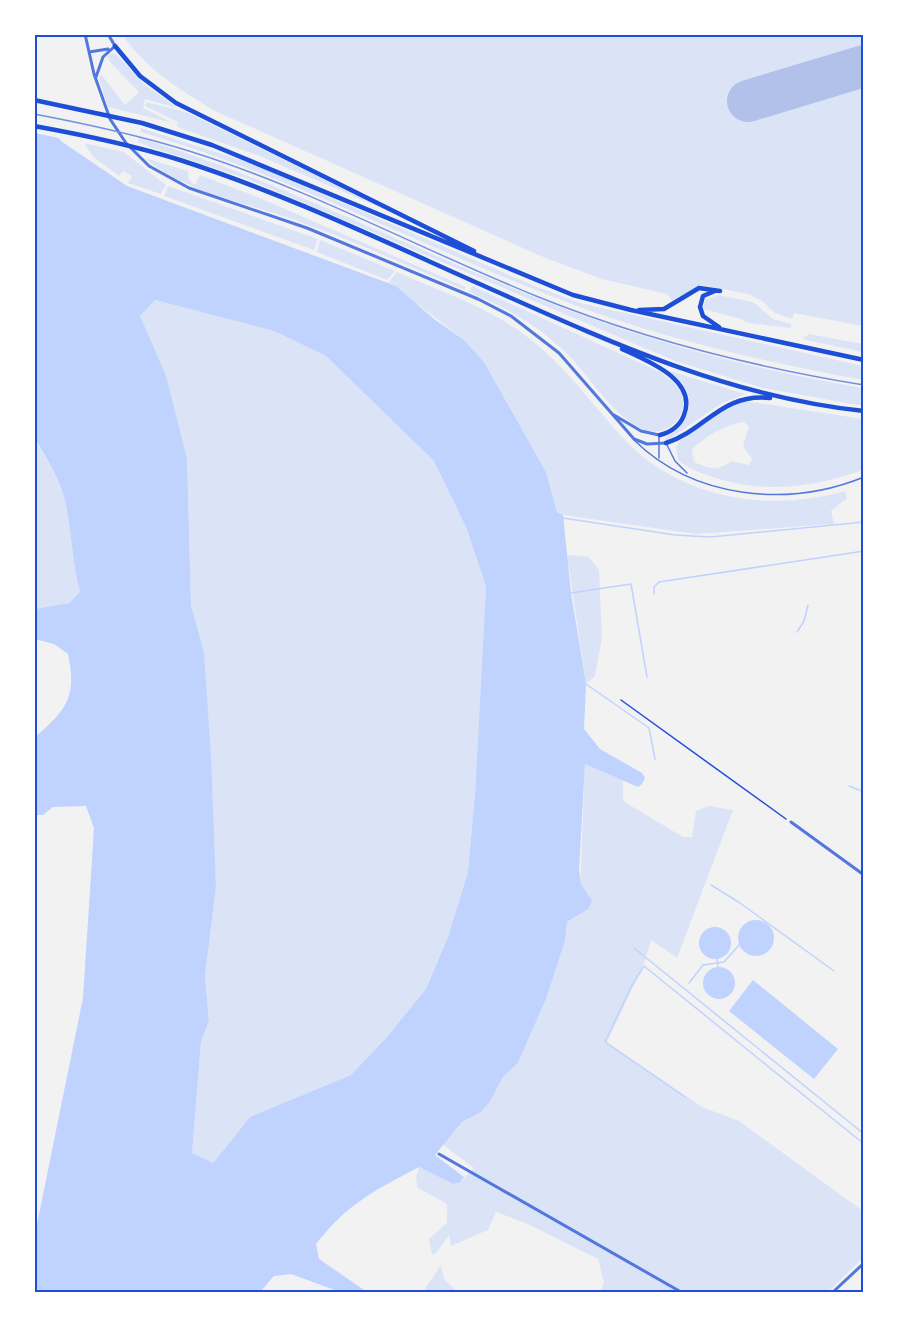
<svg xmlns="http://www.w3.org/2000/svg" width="898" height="1327" font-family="'Work Sans',sans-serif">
	<rect width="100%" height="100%" fill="#f2f2f2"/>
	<path fill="#dbe4f7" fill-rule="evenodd" d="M 122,35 L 863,35 L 863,326 L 794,313 L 792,319 L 775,313 L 762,301 L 748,294 L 701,285 L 673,301 L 667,294 L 602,279 L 543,257 L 215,111 C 177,88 149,71 122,35 Z
		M 112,53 L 116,54 L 144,84 L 177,108 L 145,99 L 143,108 L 173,123 L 108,107 L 99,79 L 101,74 L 125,105 L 139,92 L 110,62 L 108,56 Z
		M 146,102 L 186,112 L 391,212 L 257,155 L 177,127 L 178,122 L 145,106 Z
		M 141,128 L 253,164 L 537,287 L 584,304 L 863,366 L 863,380 C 766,362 667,340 574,305 C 428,250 291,176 141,132 Z
		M 139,138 C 273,178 397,242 527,294 C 634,338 749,369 863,388 L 863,406 L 763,388 L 675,361 L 245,178 L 150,147 L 138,142 Z
		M 84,143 L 124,152 L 166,185 L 161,194 L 128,183 L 132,176 L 123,171 L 119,176 L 93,157 Z
		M 145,158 L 188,171 L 189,180 L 195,185 L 200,175 L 257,197 L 466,287 L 465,290 C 410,267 356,242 300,222 C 249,203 187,194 145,158 Z
		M 168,186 L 318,239 L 314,250 L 164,196 Z
		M 320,240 L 395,271 L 387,280 L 317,252 Z
		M 397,272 C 444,293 495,309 535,343 C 568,370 593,405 622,437 C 679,499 767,513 845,491 L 847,498 L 831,511 L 834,524 L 696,534 L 563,515 L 557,512 L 546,472 L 484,362 L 464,340 L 389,282 Z
		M 472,286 L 662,373 C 669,379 677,384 681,393 C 691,417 665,439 642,429 C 611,414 592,379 568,355 C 541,327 505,307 469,292 Z
		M 718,295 L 753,302 L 773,319 L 791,324 L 791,328 L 748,323 L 741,319 L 703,309 L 705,300 Z
		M 155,300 L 274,331 L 326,356 L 434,461 L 466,527 L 486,586 L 475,794 L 468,872 L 448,937 L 426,989 L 386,1038 L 351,1075 L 250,1117 L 212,1164 L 192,1153 L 201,1042 L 209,1021 L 205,976 L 216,887 L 204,652 L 191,605 L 187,459 L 140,315 Z
		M 809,334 L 863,344 L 863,352 L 802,339 Z
		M 670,371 L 745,394 L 746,394 L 722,403 L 666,441 L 665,438 C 683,426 698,406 683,385 C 679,379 673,375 670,371 Z
		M 745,401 L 863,419 L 863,470 C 814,487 768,494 716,478 C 704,474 688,469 678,460 L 676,447 C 686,429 726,406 745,401 ZM 744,422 L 749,426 L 743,446 L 752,459 L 749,465 L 731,461 C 719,472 708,468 694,462 L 692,449 C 706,436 726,424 744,422 Z
		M 34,439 C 48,460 61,481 66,505 C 72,534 72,564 80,592 L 69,603 L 35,609 Z
		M 567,555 L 589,557 L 599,570 L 602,638 L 595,676 L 586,684 Z
		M 585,763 L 623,780 L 623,801 L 683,837 L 692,837 L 696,811 L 709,806 L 733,810 L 677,958 L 651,940 L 645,961 L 607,1042 L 702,1107 L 739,1121 L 863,1211 L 863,1258 L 828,1292 L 600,1292 L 604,1283 L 598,1259 L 530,1225 L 496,1212 L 488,1230 L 451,1246 L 449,1235 L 436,1253 L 432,1255 L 429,1239 L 447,1223 L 447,1204 L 418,1188 L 416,1178 L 419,1167 L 453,1184 L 459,1183 L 474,1168 L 443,1145 L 462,1122 L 481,1112 L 489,1103 L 503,1077 L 518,1063 L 546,999 L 565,941 L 567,922 L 579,915 Z
		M 441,1265 L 444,1279 L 457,1292 L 423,1292 Z"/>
	<path fill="#bfd3fe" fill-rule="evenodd" d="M 34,101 L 61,141 L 127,186 L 396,286 L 434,319 L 464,340 L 484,362 L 546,472 L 557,512 L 563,515 L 571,593 L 586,684 L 584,729 L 600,749 L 642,773 L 645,778 L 642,784 L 638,787 L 585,764 L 579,870 L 581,884 L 592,901 L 588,909 L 567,922 L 565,941 L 546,999 L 518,1063 L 503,1077 L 489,1103 L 481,1112 L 462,1122 L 435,1155 L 464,1177 L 459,1183 L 453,1184 L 419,1167 C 374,1191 348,1203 316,1244 L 319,1259 L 367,1292 L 340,1292 L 291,1274 L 274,1276 L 260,1292 L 35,1292 L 35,1234 L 83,998 L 94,828 L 86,806 L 53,807 L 43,815 L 35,815 L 35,737 C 67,710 77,696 68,654 L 54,644 L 35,639 L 35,609 L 69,603 L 80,592 C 72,563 72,534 66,505 C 61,481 48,460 35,439 ZM 155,300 L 274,331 L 326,356 L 434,461 L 466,527 L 486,586 L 475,794 L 468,872 L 448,937 L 426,989 L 386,1038 L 351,1075 L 250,1117 L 213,1163 L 192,1153 L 201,1042 L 209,1021 L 205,976 L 216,887 L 211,757 L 204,652 L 191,605 L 187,459 L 166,376 L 140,316 Z
		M738 938a18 18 0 1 1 36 0a18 18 0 1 1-36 0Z
		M699 943a16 16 0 1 1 32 0a16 16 0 1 1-32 0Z
		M703 983a16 16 0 1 1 32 0a16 16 0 1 1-32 0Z
		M 753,980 L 838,1049 L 814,1079 L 729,1011 Z"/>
	<path fill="#f2f2f2" d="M 35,98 L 37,99 L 63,139 L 35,133 Z"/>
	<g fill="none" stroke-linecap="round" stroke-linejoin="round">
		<path stroke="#bfd3fe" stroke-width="1.5" d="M 563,518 L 675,535 L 710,537 L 864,522
			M 571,593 L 631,584 L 647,677
			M 654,594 L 654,587 L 659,582 L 864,551
			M 797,632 L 804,621 L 808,605
			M 586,684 L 649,728 L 655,759
			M 849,786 L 864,792
			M 711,885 L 740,903 L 834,971
			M 634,948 L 864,1134
			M 717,959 L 718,968
			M 689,983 L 703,965 L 724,962 L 739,945
			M 685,1097 L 605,1042 L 631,987 L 644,966 L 864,1144"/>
		<path stroke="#b2c1ea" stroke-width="42" d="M 748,101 L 864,66"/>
		<path stroke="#1d4ed8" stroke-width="1.5" d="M 621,700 L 786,819"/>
		<path stroke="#5277de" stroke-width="1.5" d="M 634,440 C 694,499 788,508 864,477
			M 667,445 L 675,461 L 687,473
			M 659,458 L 659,436"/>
		<path stroke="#5277de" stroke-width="3" d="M 85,34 L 94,74 L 110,119 L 126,143 L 149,166 L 189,188 L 307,228 L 478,299 L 511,316 L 559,353 L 634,439 L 647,444 L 666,443
			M 108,34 L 115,46
			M 89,52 L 108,49
			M 96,77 L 103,57 L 115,46
			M 614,415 L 641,431 L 659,435
			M 791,822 L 864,875
			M 439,1154 L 681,1292
			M 833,1292 L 864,1263"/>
		<path stroke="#1d4ed8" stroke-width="4.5" d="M 115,46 L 140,76 L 176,103 L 474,251
			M 34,100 L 142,123 L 212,145 L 573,295 L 631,310 L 864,360
			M 34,126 C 84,135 132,145 180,160 C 283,193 383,241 482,285 C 605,340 728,397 864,411
			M 715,291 L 703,296 L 700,307 L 703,316 L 719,327
			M 639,310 L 664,309 L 699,288 L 720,291
			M 622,349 C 645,360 698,379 684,415 C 680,426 671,432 660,435
			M 666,443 C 706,430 721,393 770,398"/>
		<path stroke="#7290e2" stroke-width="1.5" d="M 34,114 C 87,124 138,135 189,151 C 308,188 420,249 536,296 C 640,338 753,367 864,385"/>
	</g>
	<rect width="898" height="1327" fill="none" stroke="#ffffff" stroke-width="72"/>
	<rect x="36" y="36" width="826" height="1255" fill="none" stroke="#1d4ed8" stroke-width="2"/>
</svg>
